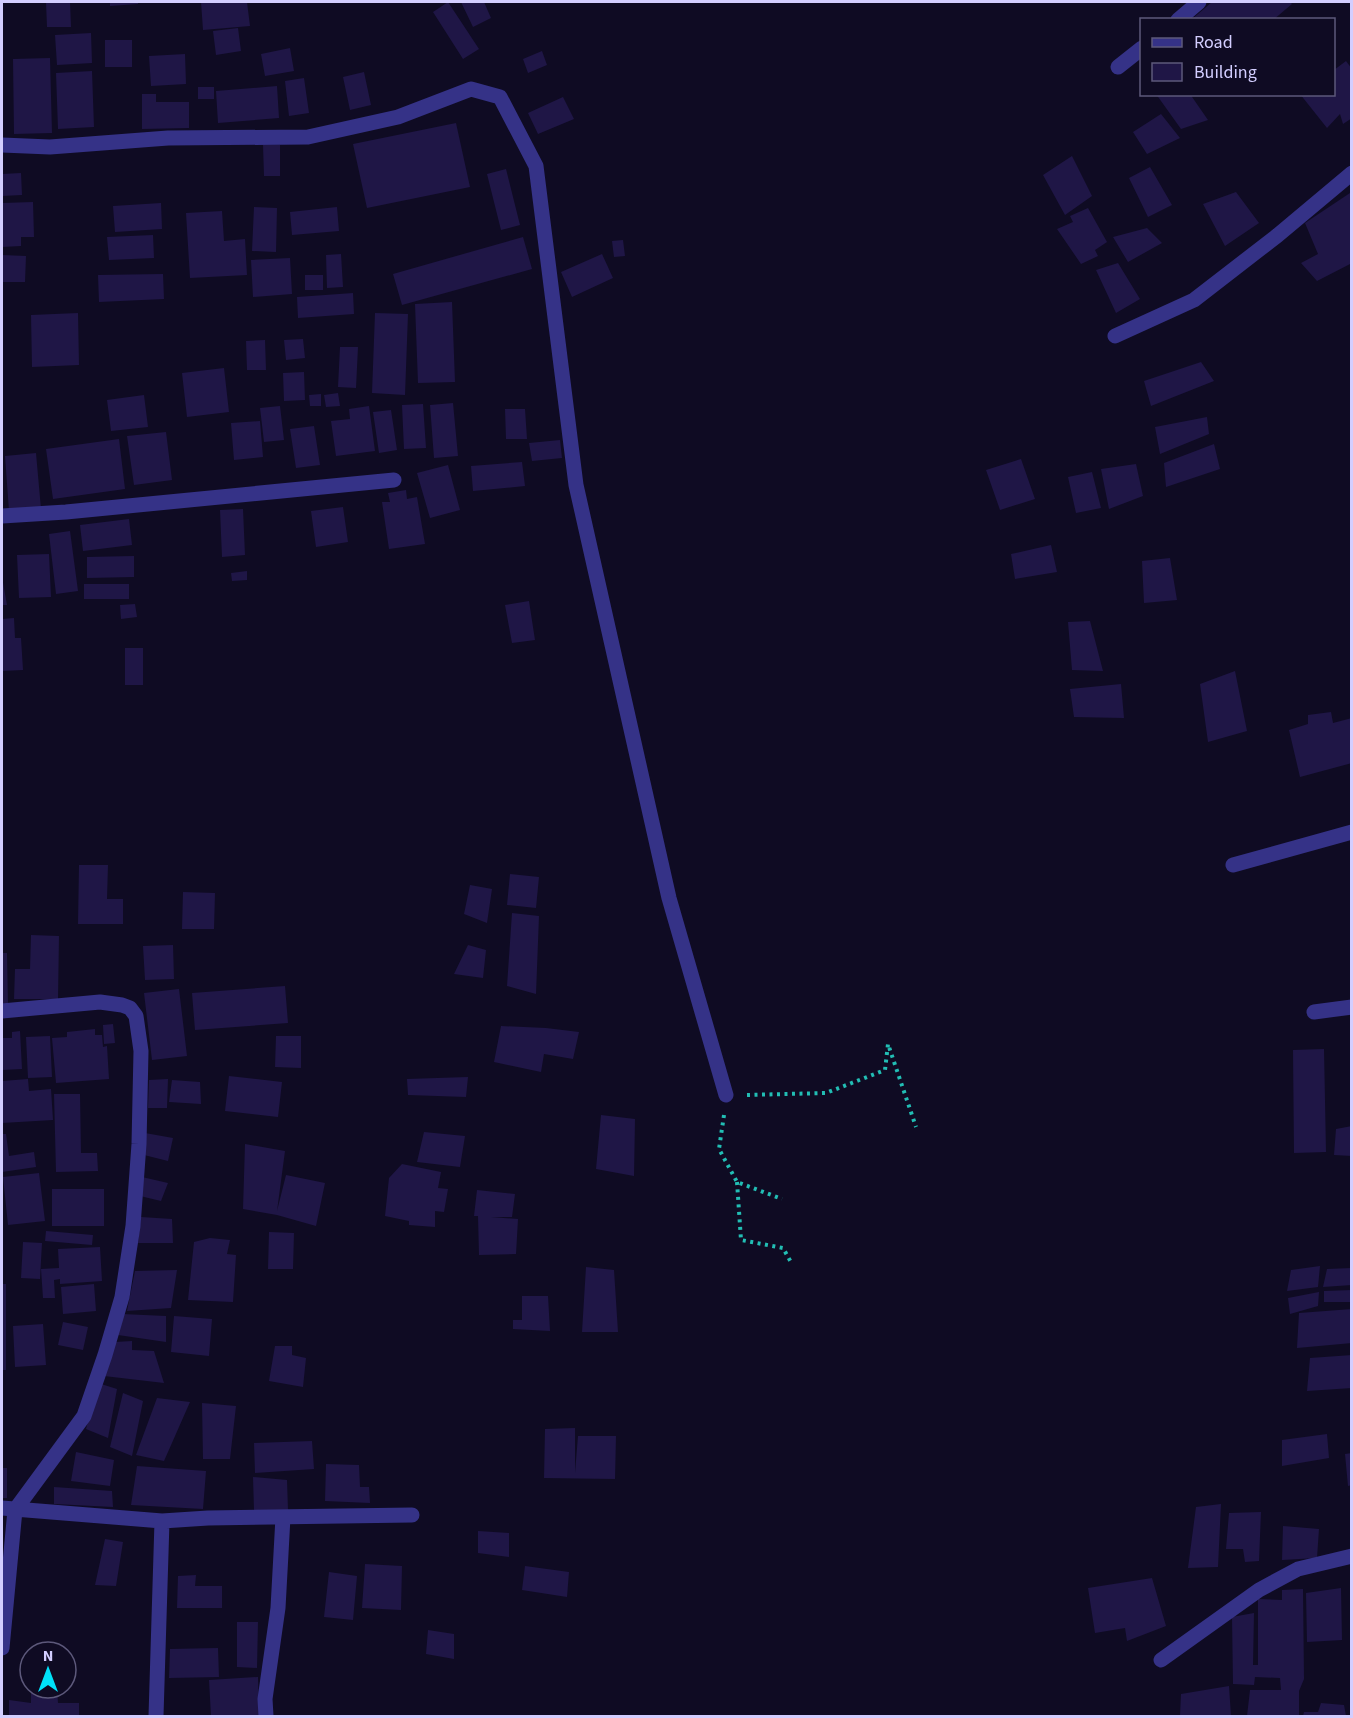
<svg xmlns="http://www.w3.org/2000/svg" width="1353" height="1718" font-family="'Source Sans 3',sans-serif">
	<rect width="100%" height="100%" fill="#0f0b23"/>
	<path fill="#1f1646" d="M 46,2 L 70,2 L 71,27 L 47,27 Z
		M 110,2 L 138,2 L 138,4 L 110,6 Z
		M 201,2 L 247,2 L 250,26 L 203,30 Z
		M 448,2 L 479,49 L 463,59 L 433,12 Z
		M 461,2 L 484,2 L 491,18 L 473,27 Z
		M 1212,2 L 1290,2 L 1292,4 L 1273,20 L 1191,20 Z
		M 238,28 L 241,51 L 216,55 L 213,31 Z
		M 91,33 L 92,63 L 57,65 L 55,35 Z
		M 105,40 L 132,40 L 132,67 L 105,67 Z
		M 290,48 L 294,71 L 265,76 L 261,54 Z
		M 542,51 L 547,65 L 528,73 L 523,59 Z
		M 185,54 L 186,84 L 151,86 L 149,56 Z
		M 50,58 L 52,133 L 14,134 L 13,59 Z
		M 1346,61 L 1352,69 L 1352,118 L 1343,124 L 1340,114 L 1327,128 L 1300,94 L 1334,94 L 1334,70 Z
		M 92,71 L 94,127 L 58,129 L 56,73 Z
		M 364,72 L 371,105 L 350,110 L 343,77 Z
		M 304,78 L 309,113 L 289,116 L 285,81 Z
		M 277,86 L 279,118 L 218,123 L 216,91 Z
		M 198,87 L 214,87 L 214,99 L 198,99 Z
		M 142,94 L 156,94 L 156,102 L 189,102 L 189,128 L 142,129 Z
		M 1156,94 L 1190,94 L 1208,120 L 1181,129 Z
		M 563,97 L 574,119 L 538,134 L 528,113 Z
		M 1161,114 L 1180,138 L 1147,154 L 1133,132 Z
		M 456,123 L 470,187 L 367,208 L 353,144 Z
		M 263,145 L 280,145 L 280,176 L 264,176 Z
		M 1072,156 L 1092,196 L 1065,215 L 1043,175 Z
		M 1150,167 L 1172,205 L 1148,217 L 1129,178 Z
		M 506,169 L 520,225 L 501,230 L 487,174 Z
		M 21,173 L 22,195 L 2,196 L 2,174 Z
		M 1236,192 L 1259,223 L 1225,246 L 1203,204 Z
		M 1350,193 L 1352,195 L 1352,239 L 1350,240 L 1352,263 L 1317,281 L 1301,263 L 1318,254 L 1305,223 Z
		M 33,202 L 34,237 L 21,237 L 21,246 L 2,247 L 2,203 Z
		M 161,203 L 162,229 L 115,232 L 113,206 Z
		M 254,207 L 277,208 L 276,252 L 252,251 Z
		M 337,207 L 339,231 L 292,235 L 290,212 Z
		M 1088,208 L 1107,242 L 1095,250 L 1098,256 L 1081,264 L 1057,229 L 1073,222 L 1070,216 Z
		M 222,211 L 224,241 L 245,239 L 247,275 L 190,278 L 186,213 Z
		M 1147,228 L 1162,243 L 1128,262 L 1113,237 Z
		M 153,235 L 154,258 L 109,260 L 107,237 Z
		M 523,237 L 532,269 L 402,305 L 393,274 Z
		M 623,240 L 625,256 L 614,257 L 612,241 Z
		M 341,254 L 343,287 L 327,288 L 326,255 Z
		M 602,254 L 613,278 L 572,297 L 561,272 Z
		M 2,255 L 26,256 L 25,282 L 2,282 Z
		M 290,258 L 292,294 L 253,297 L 251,260 Z
		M 1118,263 L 1140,299 L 1116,313 L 1096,270 Z
		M 163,274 L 164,299 L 99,302 L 98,275 Z
		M 305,275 L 323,275 L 323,290 L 305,290 Z
		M 353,293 L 354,314 L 298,318 L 297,297 Z
		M 452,302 L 455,382 L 418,383 L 415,304 Z
		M 78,313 L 79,365 L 32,367 L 31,315 Z
		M 375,313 L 408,314 L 405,395 L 372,393 Z
		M 303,339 L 305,358 L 286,360 L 284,340 Z
		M 265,340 L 266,370 L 247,370 L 246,341 Z
		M 340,347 L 358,347 L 356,388 L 338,387 Z
		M 1201,362 L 1214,381 L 1151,406 L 1144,381 Z
		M 224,368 L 229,412 L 187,417 L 182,373 Z
		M 304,372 L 305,400 L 284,401 L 283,373 Z
		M 338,393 L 340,406 L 326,407 L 324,395 Z
		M 321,394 L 321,406 L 310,406 L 309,395 Z
		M 144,395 L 148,427 L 111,431 L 107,400 Z
		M 453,403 L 458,456 L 434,458 L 430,405 Z
		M 423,404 L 426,448 L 404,449 L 402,405 Z
		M 280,406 L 284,440 L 264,442 L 260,408 Z
		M 369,406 L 375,451 L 336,456 L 331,421 L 350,419 L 349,409 Z
		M 505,409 L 525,409 L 527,439 L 506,439 Z
		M 391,410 L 397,450 L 379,453 L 373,412 Z
		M 1207,417 L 1209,434 L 1160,454 L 1155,427 Z
		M 260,421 L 263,457 L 234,460 L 231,423 Z
		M 314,426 L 320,465 L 296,468 L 290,429 Z
		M 166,432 L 172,480 L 134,485 L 127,436 Z
		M 119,439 L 125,489 L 53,499 L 46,449 Z
		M 560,440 L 562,458 L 532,461 L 529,443 Z
		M 1214,444 L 1220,469 L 1166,487 L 1164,463 Z
		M 36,453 L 41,509 L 9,511 L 5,456 Z
		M 1021,459 L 1035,499 L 1000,510 L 986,470 Z
		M 522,462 L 525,486 L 473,491 L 471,466 Z
		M 1136,464 L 1143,496 L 1109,509 L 1101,469 Z
		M 448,465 L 460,510 L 430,518 L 417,473 Z
		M 1092,472 L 1101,508 L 1076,513 L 1068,477 Z
		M 406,490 L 407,499 L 417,497 L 425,544 L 389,549 L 382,502 L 390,502 L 388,493 Z
		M 343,507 L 348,542 L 316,547 L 311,511 Z
		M 243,509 L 245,555 L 222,557 L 220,510 Z
		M 129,519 L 132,545 L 83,551 L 80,525 Z
		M 70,531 L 78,591 L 56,594 L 49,534 Z
		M 1051,545 L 1057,572 L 1015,579 L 1011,554 Z
		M 49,554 L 51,597 L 19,598 L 17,555 Z
		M 134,556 L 134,577 L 87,578 L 87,557 Z
		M 1170,558 L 1177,600 L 1144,603 L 1142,561 Z
		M 247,571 L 247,580 L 232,581 L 231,573 Z
		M 2,577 L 7,605 L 2,605 Z
		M 84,584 L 129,584 L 129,599 L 84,599 Z
		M 529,601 L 535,640 L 512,643 L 505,605 Z
		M 135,604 L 137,617 L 121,619 L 120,605 Z
		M 14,618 L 15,638 L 21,638 L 23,670 L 2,671 L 2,619 Z
		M 1090,621 L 1103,671 L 1072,670 L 1068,622 Z
		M 125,648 L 143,648 L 143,685 L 125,685 Z
		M 1235,671 L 1247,731 L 1208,742 L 1200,684 Z
		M 1121,684 L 1124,718 L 1074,717 L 1070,689 Z
		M 1331,712 L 1333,723 L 1352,718 L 1352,763 L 1300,777 L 1289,730 L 1308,724 L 1308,715 Z
		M 79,865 L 108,865 L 107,899 L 123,899 L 123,924 L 78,924 Z
		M 510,874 L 539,877 L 536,908 L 507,905 Z
		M 470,885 L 492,889 L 487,923 L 464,914 Z
		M 183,892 L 215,893 L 214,929 L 182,929 Z
		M 512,913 L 539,916 L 536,994 L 507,986 Z
		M 31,935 L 59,936 L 58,999 L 14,999 L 15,969 L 30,969 Z
		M 173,945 L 174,979 L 145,980 L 143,946 Z
		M 468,945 L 486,950 L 483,978 L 454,974 Z
		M 2,953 L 7,953 L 8,1005 L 2,1005 Z
		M 285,986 L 288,1023 L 195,1030 L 192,993 Z
		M 179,989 L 187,1056 L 152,1060 L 144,993 Z
		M 113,1024 L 115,1043 L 104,1044 L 103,1025 Z
		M 501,1026 L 546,1028 L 579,1032 L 573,1059 L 544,1054 L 541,1072 L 494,1062 Z
		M 95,1029 L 95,1035 L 102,1035 L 103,1047 L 107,1046 L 109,1079 L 56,1083 L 52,1038 L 67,1037 L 67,1032 Z
		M 20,1031 L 22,1069 L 2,1070 L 2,1038 L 12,1038 L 12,1032 Z
		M 50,1036 L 52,1077 L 28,1078 L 26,1037 Z
		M 276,1036 L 301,1036 L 301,1068 L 275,1067 Z
		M 1324,1049 L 1326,1152 L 1294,1153 L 1293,1050 Z
		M 229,1076 L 282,1082 L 278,1117 L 225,1111 Z
		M 468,1077 L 466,1097 L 408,1095 L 407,1079 Z
		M 28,1079 L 29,1091 L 51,1089 L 53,1120 L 2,1123 L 2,1081 Z
		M 168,1079 L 167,1108 L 148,1108 L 149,1080 Z
		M 172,1080 L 200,1082 L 201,1104 L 169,1102 Z
		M 54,1094 L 80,1094 L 81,1153 L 97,1153 L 98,1171 L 56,1172 Z
		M 601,1115 L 635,1119 L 634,1176 L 596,1169 Z
		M 1352,1126 L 1352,1156 L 1334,1155 L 1336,1129 Z
		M 424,1132 L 465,1136 L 460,1167 L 417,1162 Z
		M 145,1133 L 173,1138 L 168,1161 L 144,1155 Z
		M 2,1134 L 6,1134 L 9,1156 L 34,1152 L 36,1167 L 2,1172 Z
		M 245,1144 L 285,1151 L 277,1211 L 286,1175 L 325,1183 L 316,1226 L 277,1215 L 243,1209 Z
		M 402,1164 L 441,1172 L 438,1188 L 448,1189 L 444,1212 L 435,1211 L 435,1227 L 409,1225 L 409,1221 L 385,1216 L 389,1178 Z
		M 39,1173 L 45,1221 L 8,1225 L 3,1177 Z
		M 142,1177 L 168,1183 L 161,1201 L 140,1196 Z
		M 52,1189 L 104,1189 L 104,1226 L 52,1226 Z
		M 477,1190 L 515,1194 L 512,1217 L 491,1217 L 518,1219 L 516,1254 L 479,1255 L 478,1216 L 474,1216 Z
		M 141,1217 L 172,1219 L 173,1243 L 138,1243 Z
		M 46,1231 L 93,1235 L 92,1245 L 45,1241 Z
		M 269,1232 L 294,1233 L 293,1269 L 268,1269 Z
		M 210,1238 L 230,1240 L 227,1254 L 236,1255 L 233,1302 L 188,1300 L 194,1242 Z
		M 23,1242 L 42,1243 L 40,1279 L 21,1278 Z
		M 100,1247 L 102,1281 L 60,1284 L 60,1279 L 54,1280 L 55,1298 L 43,1298 L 41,1269 L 59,1268 L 58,1249 Z
		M 1320,1266 L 1318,1287 L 1287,1291 L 1291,1270 Z
		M 586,1267 L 614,1270 L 618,1332 L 582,1332 Z
		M 1352,1268 L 1352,1285 L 1323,1287 L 1327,1269 Z
		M 177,1270 L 171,1308 L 127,1311 L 135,1271 Z
		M 2,1284 L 6,1284 L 6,1370 L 2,1370 Z
		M 94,1284 L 96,1311 L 63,1314 L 61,1287 Z
		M 1352,1290 L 1352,1302 L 1324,1302 L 1324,1291 Z
		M 1319,1292 L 1318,1306 L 1290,1314 L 1288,1298 Z
		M 522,1296 L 548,1296 L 550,1331 L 513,1329 L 513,1320 L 522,1320 Z
		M 1352,1309 L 1352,1343 L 1297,1348 L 1299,1313 Z
		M 122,1314 L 166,1316 L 166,1342 L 118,1335 Z
		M 174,1316 L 212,1319 L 209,1356 L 171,1352 Z
		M 63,1322 L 88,1327 L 83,1350 L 58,1345 Z
		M 43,1324 L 46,1365 L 15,1367 L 13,1326 Z
		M 132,1341 L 132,1350 L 154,1351 L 164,1383 L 104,1376 L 115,1342 Z
		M 275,1346 L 292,1346 L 292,1355 L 306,1358 L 303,1387 L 269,1381 Z
		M 1352,1355 L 1352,1388 L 1307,1391 L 1310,1358 Z
		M 98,1383 L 117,1389 L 108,1438 L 86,1429 Z
		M 123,1393 L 143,1401 L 132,1456 L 110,1447 Z
		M 157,1398 L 190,1402 L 164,1461 L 136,1455 Z
		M 202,1403 L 236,1406 L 230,1459 L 203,1459 Z
		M 575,1428 L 575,1473 L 578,1436 L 616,1436 L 615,1479 L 544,1478 L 545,1429 Z
		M 1327,1434 L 1329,1458 L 1282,1466 L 1282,1440 Z
		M 312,1441 L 314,1469 L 255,1473 L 254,1443 Z
		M 76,1452 L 114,1460 L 110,1486 L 71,1481 Z
		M 1352,1453 L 1352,1485 L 1348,1486 L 1345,1454 Z
		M 326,1464 L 359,1465 L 360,1487 L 369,1487 L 370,1503 L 325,1501 Z
		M 137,1466 L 206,1471 L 203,1509 L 131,1505 Z
		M 2,1468 L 7,1468 L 7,1498 L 2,1498 Z
		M 253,1477 L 287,1480 L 288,1510 L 254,1510 Z
		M 54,1487 L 112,1491 L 113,1507 L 54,1504 Z
		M 1221,1504 L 1218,1567 L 1188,1568 L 1196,1507 Z
		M 1261,1512 L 1259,1561 L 1245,1562 L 1243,1549 L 1226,1549 L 1229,1513 Z
		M 1283,1526 L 1319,1529 L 1317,1558 L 1282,1560 Z
		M 478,1531 L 509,1533 L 509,1557 L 478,1553 Z
		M 105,1539 L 123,1542 L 116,1586 L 95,1585 Z
		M 365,1564 L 402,1566 L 401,1610 L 362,1608 Z
		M 525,1566 L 569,1572 L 567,1597 L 522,1590 Z
		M 329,1572 L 357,1576 L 353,1620 L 324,1617 Z
		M 196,1575 L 195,1586 L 222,1586 L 222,1608 L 177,1608 L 178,1576 Z
		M 1152,1578 L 1166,1626 L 1127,1641 L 1125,1628 L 1095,1633 L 1088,1588 Z
		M 1341,1588 L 1342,1640 L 1307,1642 L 1306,1593 Z
		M 1303,1589 L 1304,1679 L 1299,1691 L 1299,1716 L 1247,1716 L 1250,1690 L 1281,1690 L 1280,1678 L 1255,1677 L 1254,1685 L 1233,1684 L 1232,1617 L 1254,1613 L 1253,1665 L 1258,1665 L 1258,1599 L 1282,1600 L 1282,1590 Z
		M 237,1622 L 258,1622 L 257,1668 L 237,1667 Z
		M 428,1630 L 454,1634 L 454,1659 L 426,1654 Z
		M 218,1648 L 219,1677 L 169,1678 L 170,1649 Z
		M 258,1677 L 259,1716 L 211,1716 L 209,1680 Z
		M 1229,1686 L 1231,1716 L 1180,1716 L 1181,1694 Z
		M 31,1688 L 57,1688 L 58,1703 L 79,1703 L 79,1716 L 9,1716 L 9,1700 L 31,1703 Z
		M 1321,1703 L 1344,1705 L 1346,1716 L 1303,1716 L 1304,1712 L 1318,1712 Z"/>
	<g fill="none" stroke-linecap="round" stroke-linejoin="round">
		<path stroke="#22beb4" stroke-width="4" stroke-dasharray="3 4.5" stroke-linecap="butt" d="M 747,1095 L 826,1093 L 885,1070 L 888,1044 L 916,1127
			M 724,1115 L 719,1149 L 737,1182 L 782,1199
			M 737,1182 L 741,1240 L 783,1248 L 792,1264"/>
		<path stroke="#353287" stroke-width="15" d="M 1178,20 L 1199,2
			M 1118,67 L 1142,48
			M 2,145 L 50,147 L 168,138 L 308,137 L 398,117 L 471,89 L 500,97 L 536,166 L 576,485 L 669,898 L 726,1095
			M 1115,336 L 1194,300 L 1278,235 L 1352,173
			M 2,516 L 66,512 L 394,480
			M 1233,865 L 1352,832
			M 2,1011 L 100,1002 L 122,1005 L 130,1008 L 136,1016 L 141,1051 L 139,1144 L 133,1226 L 122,1297 L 105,1355 L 84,1416 L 15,1510 L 2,1648
			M 1314,1012 L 1352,1007
			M 2,1508 L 162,1521 L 208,1518 L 412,1515
			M 1161,1660 L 1259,1590 L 1298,1569 L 1352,1556
			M 156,1716 L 162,1521
			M 266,1716 L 265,1699 L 278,1608 L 283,1517"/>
	</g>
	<rect width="1353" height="1718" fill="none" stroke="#d3ceff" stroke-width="6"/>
	<rect x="1140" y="18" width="195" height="78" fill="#0f0b23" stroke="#5d597b" stroke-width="1.5"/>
	<rect x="1152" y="38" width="30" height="9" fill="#353287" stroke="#5d597b" stroke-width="1.5"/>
	<text x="1194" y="48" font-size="18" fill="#d3ceff">Road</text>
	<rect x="1152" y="63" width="30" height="18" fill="#1f1646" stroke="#5d597b" stroke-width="1.5"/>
	<text x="1194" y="78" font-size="18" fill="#d3ceff">Building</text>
	<g transform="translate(48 1670)"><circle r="28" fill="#0f0b23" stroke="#5d597b" stroke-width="1.5"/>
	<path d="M0-4.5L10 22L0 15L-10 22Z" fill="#00e1f9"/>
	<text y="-9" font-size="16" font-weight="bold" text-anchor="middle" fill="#d3ceff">N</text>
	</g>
</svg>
